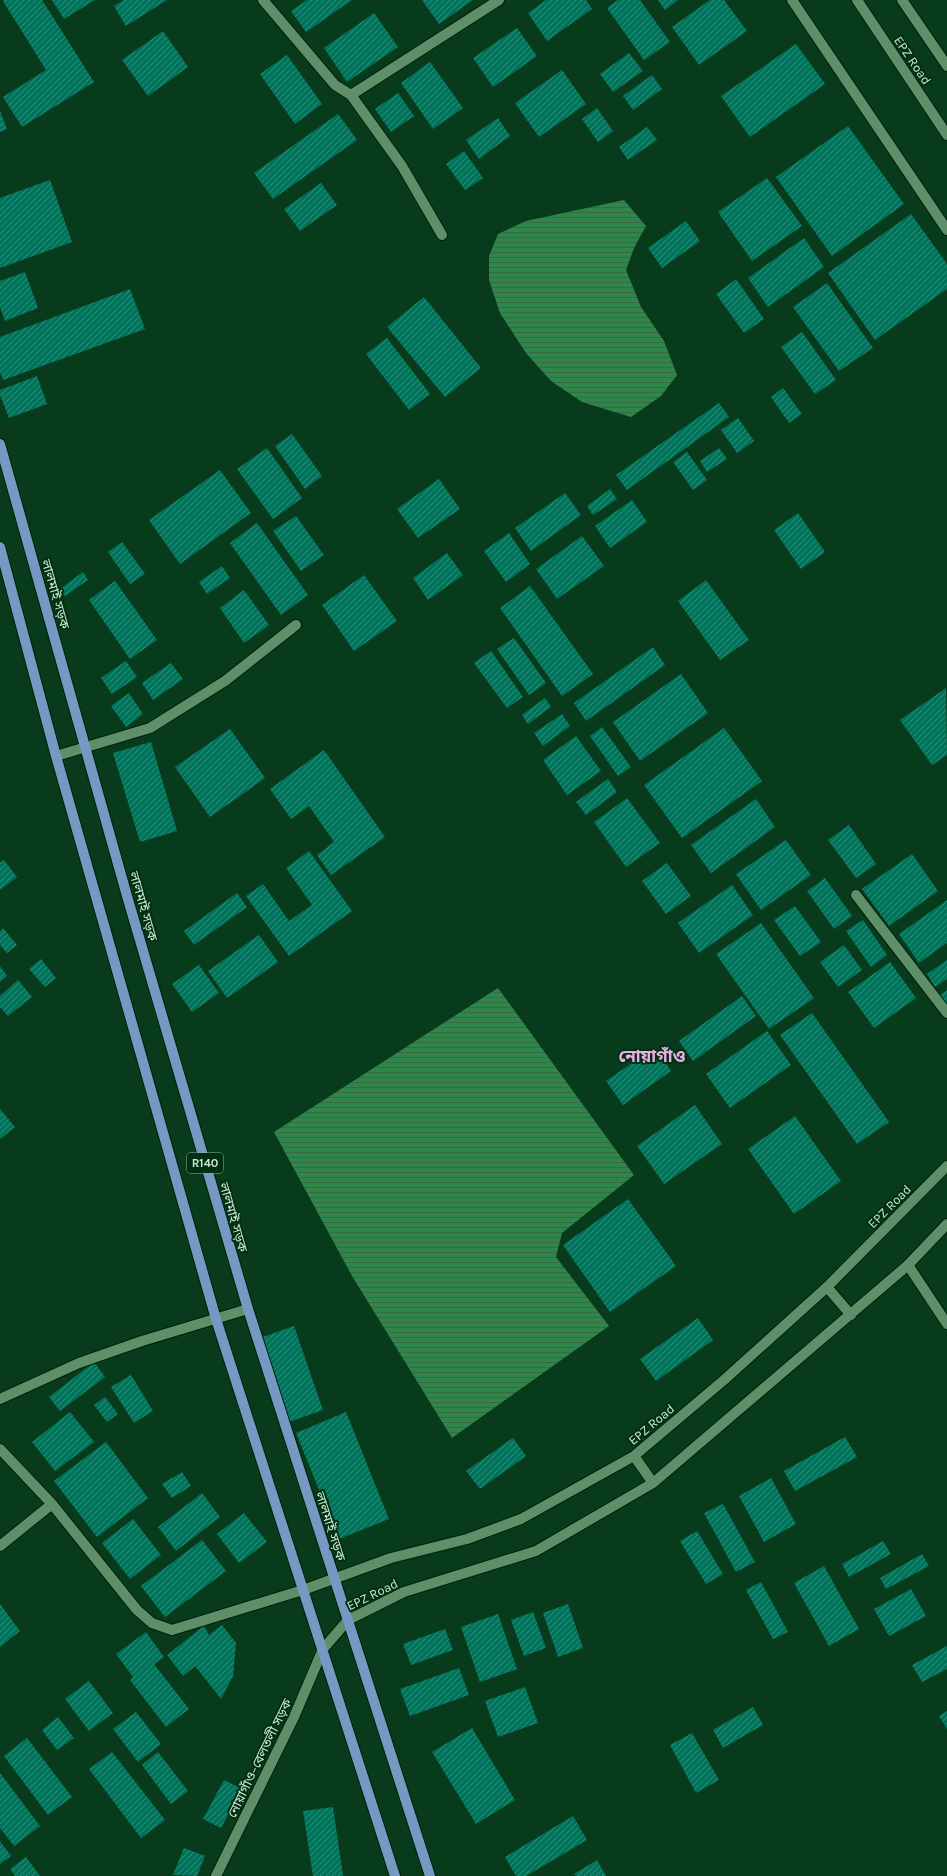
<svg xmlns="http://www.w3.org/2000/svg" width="947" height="1876" font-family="Karla,'Noto Sans Bengali',sans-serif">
	<defs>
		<pattern id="water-rules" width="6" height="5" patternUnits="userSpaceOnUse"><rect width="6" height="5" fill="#30854a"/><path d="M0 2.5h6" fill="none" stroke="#366b46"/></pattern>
		<pattern id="building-hatch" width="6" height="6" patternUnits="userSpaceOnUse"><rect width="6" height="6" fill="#02735a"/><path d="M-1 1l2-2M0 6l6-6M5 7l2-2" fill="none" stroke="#328e78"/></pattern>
	</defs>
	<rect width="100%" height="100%" fill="#083b1b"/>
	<path fill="url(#water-rules)" d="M 624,200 L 646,226 L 634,248 L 626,270 L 641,307 L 664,341 L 677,375 L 661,396 L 631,417 L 582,402 L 551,381 L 526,353 L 500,313 L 489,280 L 489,256 L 498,234 L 526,221 Z
		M 498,988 L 634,1175 L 562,1233 L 556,1257 L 609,1326 L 452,1438 L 352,1276 L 274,1132 Z"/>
	<path fill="url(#building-hatch)" d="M 4,0 L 42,0 L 94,82 L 22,127 L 3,97 L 46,70 L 3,1 Z
		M 52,0 L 95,0 L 64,19 Z
		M 124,0 L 167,0 L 126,26 L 114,6 Z
		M 307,0 L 352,0 L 306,32 L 291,11 Z
		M 422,0 L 473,0 L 439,24 Z
		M 546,0 L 586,0 L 592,9 L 547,41 L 528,13 Z
		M 618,0 L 640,0 L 670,42 L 644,60 L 607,8 Z
		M 658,0 L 678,0 L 665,10 Z
		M 710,0 L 724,0 L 747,31 L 699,65 L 672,27 Z
		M 374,13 L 398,47 L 347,82 L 324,48 Z
		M 517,28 L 537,56 L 493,87 L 473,58 Z
		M 163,31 L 188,67 L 148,96 L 122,60 Z
		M 796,44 L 825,84 L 750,137 L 721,96 Z
		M 629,53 L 643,71 L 613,92 L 600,74 Z
		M 287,55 L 322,104 L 295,124 L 260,74 Z
		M 430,62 L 463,108 L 433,129 L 401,83 Z
		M 562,70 L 586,104 L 539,137 L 515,103 Z
		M 652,75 L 662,89 L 633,110 L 623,96 Z
		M 398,93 L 414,116 L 391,132 L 375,109 Z
		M 597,108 L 613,131 L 598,142 L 582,119 Z
		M 0,111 L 7,129 L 0,132 Z
		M 338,114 L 357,140 L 273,199 L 254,173 Z
		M 498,118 L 510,136 L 479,159 L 466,140 Z
		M 848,126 L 904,204 L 832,256 L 776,177 Z
		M 647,127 L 657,140 L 628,160 L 619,147 Z
		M 464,151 L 483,178 L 465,190 L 446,164 Z
		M 767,178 L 802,226 L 752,261 L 718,212 Z
		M 50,180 L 72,242 L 0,268 L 0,198 Z
		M 321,183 L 337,205 L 300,231 L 284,209 Z
		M 911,214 L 947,264 L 947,289 L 875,340 L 828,273 Z
		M 686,221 L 700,241 L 662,268 L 648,248 Z
		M 804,238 L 824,267 L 768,307 L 748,278 Z
		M 25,272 L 38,308 L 5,321 L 0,307 L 0,281 Z
		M 736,279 L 764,319 L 744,333 L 716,294 Z
		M 827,283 L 873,348 L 839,371 L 793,307 Z
		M 130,289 L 145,329 L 3,380 L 0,372 L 0,337 Z
		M 424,297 L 481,368 L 445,397 L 387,327 Z
		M 802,332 L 836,380 L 815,394 L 781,347 Z
		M 387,338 L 430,394 L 409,410 L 366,354 Z
		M 37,376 L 47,404 L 9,418 L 0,395 L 0,390 Z
		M 783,388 L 802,414 L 789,423 L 771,397 Z
		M 719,403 L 729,417 L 627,490 L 616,475 Z
		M 738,418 L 754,441 L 737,453 L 721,430 Z
		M 292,434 L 322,476 L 305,489 L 275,446 Z
		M 267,448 L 302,498 L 273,519 L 237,469 Z
		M 719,448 L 727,459 L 707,472 L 700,461 Z
		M 687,452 L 707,480 L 693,490 L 673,462 Z
		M 220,470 L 251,513 L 180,564 L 149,520 Z
		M 439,479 L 460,509 L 418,538 L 397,509 Z
		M 610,489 L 617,499 L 593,515 L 587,506 Z
		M 565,493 L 581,515 L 531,551 L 515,528 Z
		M 632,500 L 647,522 L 610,548 L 595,526 Z
		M 798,513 L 825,552 L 801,569 L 774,530 Z
		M 296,516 L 324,555 L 301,571 L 273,531 Z
		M 257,523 L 308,595 L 281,615 L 230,543 Z
		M 509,533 L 530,564 L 506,582 L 484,551 Z
		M 582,536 L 604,566 L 557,599 L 536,569 Z
		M 122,542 L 145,574 L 130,584 L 108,552 Z
		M 447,553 L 463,575 L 428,600 L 413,578 Z
		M 222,566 L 230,578 L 207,594 L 199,582 Z
		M 83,572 L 88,580 L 65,596 L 60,589 Z
		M 364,575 L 397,621 L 354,651 L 322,605 Z
		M 706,580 L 749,640 L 720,660 L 678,601 Z
		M 115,581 L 157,640 L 130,659 L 89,600 Z
		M 530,586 L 593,674 L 562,696 L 500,608 Z
		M 244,590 L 269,625 L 244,643 L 220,608 Z
		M 514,638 L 546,683 L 529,695 L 497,649 Z
		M 653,647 L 665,665 L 586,721 L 574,703 Z
		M 491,651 L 523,697 L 507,708 L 474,663 Z
		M 126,661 L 137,677 L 112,694 L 101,678 Z
		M 171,663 L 183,679 L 153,700 L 142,683 Z
		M 681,674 L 708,713 L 640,761 L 613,722 Z
		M 946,688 L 947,755 L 932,765 L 900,720 Z
		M 129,693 L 143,714 L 126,727 L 111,706 Z
		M 545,698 L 551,707 L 528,724 L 522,715 Z
		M 562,714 L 570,726 L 543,746 L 534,733 Z
		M 602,727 L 631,767 L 618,776 L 590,736 Z
		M 724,728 L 762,781 L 682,838 L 644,785 Z
		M 230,729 L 265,778 L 210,817 L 175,767 Z
		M 576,736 L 601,771 L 567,795 L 543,760 Z
		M 151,742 L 177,831 L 140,842 L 113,753 Z
		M 324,750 L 385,837 L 331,875 L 317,855 L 334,842 L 309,806 L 291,819 L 270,789 Z
		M 608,779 L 617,792 L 586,815 L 576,802 Z
		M 627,798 L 660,843 L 626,867 L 594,822 Z
		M 756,799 L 775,827 L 711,873 L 691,845 Z
		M 849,825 L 876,864 L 856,878 L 828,840 Z
		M 786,840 L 811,875 L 761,910 L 736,874 Z
		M 309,851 L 352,911 L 289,956 L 246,896 L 263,884 L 289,921 L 312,905 L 286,868 Z
		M 912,854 L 938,891 L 889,926 L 862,889 Z
		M 4,860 L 17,877 L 0,890 L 0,863 Z
		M 667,863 L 691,896 L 666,914 L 642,881 Z
		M 825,878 L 852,916 L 834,929 L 807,891 Z
		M 732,885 L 753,915 L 699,953 L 678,923 Z
		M 237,893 L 247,907 L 194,945 L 184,931 Z
		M 947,900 L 947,943 L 919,963 L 899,934 Z
		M 795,906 L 821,942 L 800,956 L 774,920 Z
		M 863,920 L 887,955 L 871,967 L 846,931 Z
		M 761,923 L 814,998 L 769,1029 L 716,954 Z
		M 3,928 L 17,945 L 7,953 L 0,945 L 0,931 Z
		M 259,935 L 278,962 L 227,998 L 208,971 Z
		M 844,945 L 862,970 L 838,987 L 820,962 Z
		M 41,959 L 56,978 L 45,987 L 29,969 Z
		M 947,960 L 947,979 L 935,987 L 927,974 Z
		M 890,962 L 916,998 L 874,1028 L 848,992 Z
		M 199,965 L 219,993 L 192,1012 L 172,984 Z
		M 0,966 L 7,976 L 0,982 Z
		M 18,980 L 32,997 L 8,1016 L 0,1007 L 0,996 Z
		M 947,990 L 947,1004 L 940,995 Z
		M 742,996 L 756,1016 L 693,1061 L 679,1041 Z
		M 812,1013 L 889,1122 L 857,1144 L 780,1035 Z
		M 767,1031 L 791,1065 L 730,1108 L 706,1074 Z
		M 655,1047 L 671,1071 L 623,1105 L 606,1081 Z
		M 695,1105 L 722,1144 L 664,1184 L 637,1146 Z
		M 0,1109 L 15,1127 L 0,1139 Z
		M 795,1116 L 841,1181 L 794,1214 L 748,1149 Z
		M 628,1199 L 676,1266 L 610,1312 L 563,1245 Z
		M 698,1318 L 713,1340 L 656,1381 L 640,1359 Z
		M 294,1326 L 323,1410 L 289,1422 L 260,1338 Z
		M 94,1362 L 105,1377 L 60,1411 L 49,1397 Z
		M 131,1375 L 153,1411 L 134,1423 L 111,1387 Z
		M 105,1397 L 118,1414 L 107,1422 L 94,1405 Z
		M 70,1412 L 94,1442 L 55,1471 L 32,1442 Z
		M 346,1412 L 389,1519 L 339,1539 L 296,1433 Z
		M 845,1437 L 857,1457 L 795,1491 L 784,1471 Z
		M 513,1438 L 526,1456 L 480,1489 L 466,1471 Z
		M 106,1442 L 148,1498 L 97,1537 L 54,1481 Z
		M 182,1472 L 191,1486 L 172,1498 L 162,1484 Z
		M 771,1478 L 796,1524 L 764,1542 L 739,1496 Z
		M 202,1493 L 220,1517 L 176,1551 L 158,1527 Z
		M 723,1504 L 755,1562 L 736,1572 L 704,1513 Z
		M 244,1513 L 267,1542 L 239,1563 L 217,1534 Z
		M 133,1519 L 161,1555 L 130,1579 L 102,1543 Z
		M 697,1531 L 723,1574 L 706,1584 L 680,1541 Z
		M 202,1540 L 226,1571 L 165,1617 L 141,1586 Z
		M 883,1541 L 891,1554 L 849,1577 L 842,1564 Z
		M 922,1554 L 929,1566 L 886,1589 L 880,1578 Z
		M 824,1566 L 859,1629 L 829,1646 L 794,1583 Z
		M 761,1582 L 788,1632 L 773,1639 L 746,1590 Z
		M 911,1589 L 926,1616 L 889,1636 L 874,1609 Z
		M 0,1604 L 20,1631 L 0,1647 Z
		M 568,1604 L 583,1648 L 558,1657 L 543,1613 Z
		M 533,1612 L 546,1648 L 524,1656 L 511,1620 Z
		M 498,1614 L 517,1669 L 480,1682 L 461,1627 Z
		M 222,1625 L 236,1643 L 233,1676 L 221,1699 L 195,1666 L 183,1676 L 167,1655 L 204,1626 L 209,1635 Z
		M 445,1629 L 453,1650 L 411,1665 L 403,1644 Z
		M 146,1632 L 164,1657 L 154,1664 L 189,1709 L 166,1727 L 130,1680 L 133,1677 L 116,1654 Z
		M 947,1646 L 947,1669 L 922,1682 L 912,1665 Z
		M 459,1668 L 469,1695 L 410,1716 L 400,1689 Z
		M 89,1681 L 113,1713 L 89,1731 L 65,1699 Z
		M 525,1687 L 538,1723 L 498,1737 L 485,1701 Z
		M 753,1707 L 763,1725 L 723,1748 L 713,1730 Z
		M 947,1711 L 947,1729 L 939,1716 Z
		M 136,1712 L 161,1744 L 138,1762 L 113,1729 Z
		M 58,1717 L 74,1738 L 57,1750 L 42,1730 Z
		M 472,1728 L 515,1800 L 476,1824 L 432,1752 Z
		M 692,1733 L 719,1780 L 696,1793 L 670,1745 Z
		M 27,1738 L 72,1797 L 48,1815 L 4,1756 Z
		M 112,1752 L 165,1820 L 141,1838 L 89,1769 Z
		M 158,1752 L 188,1791 L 171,1804 L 142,1765 Z
		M 0,1773 L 40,1826 L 14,1846 L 0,1828 Z
		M 224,1780 L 242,1789 L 221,1828 L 203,1819 Z
		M 333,1807 L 343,1876 L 313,1876 L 303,1811 Z
		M 573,1816 L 587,1840 L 526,1876 L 516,1876 L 505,1857 Z
		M 0,1841 L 11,1856 L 0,1864 Z
		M 184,1848 L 205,1856 L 197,1876 L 173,1875 Z
		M 26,1857 L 40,1876 L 15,1876 L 10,1869 Z
		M 597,1860 L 606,1876 L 576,1876 L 574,1874 Z"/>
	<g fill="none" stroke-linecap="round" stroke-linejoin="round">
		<defs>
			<path id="minor" d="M 263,0 L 335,85 L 351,95 L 402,166 L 442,235
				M 792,0 L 947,230
				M 351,95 L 499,0
				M 56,756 L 150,728 L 225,681 L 296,625
				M 856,895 L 947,1013
				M 908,1265 L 947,1324
				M 0,1399 L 79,1363 L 142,1341 L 248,1309
				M 0,1449 L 52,1504 L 137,1610 L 152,1623 L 172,1630 L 303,1590
				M 0,1546 L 52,1504"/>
			<path id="secondary" d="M 857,0 L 947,135
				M 902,0 L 947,66
				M 827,1287 L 851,1315
				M 634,1456 L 653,1483
				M 303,1590 L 391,1558 L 467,1539 L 521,1519 L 634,1456 L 724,1380 L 827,1287 L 947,1166
				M 216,1876 L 294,1717 L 323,1649 L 348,1620 L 404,1592 L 536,1551 L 653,1483 L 908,1265 L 947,1224"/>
			<path id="primary" d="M 0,444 L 127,896 L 248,1309 L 430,1876
				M 0,547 L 56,756 L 216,1319 L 395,1876"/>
		</defs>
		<use href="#minor" stroke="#002008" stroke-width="12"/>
		<use href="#secondary" stroke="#002008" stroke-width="12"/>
		<use href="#primary" stroke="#002008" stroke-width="12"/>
		<use href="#minor" stroke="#5f8f69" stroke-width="10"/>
		<use href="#secondary" stroke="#5f8f69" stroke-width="10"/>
		<use href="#primary" stroke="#7599c2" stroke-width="10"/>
	</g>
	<g text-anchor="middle" stroke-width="4" stroke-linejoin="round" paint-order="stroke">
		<rect fill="#003011" stroke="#90b099" stroke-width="1" x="187" y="1153" width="36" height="20" rx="3"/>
		<g font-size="12" font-weight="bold" fill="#cee7d3">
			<text x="205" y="1167">R140</text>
		</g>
		<g font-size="13" fill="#cee7d3" stroke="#003011">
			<text transform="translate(913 60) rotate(56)" y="5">EPZ Road</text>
			<text transform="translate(56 594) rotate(74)" y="5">লালমাই সড়ক</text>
			<text transform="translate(144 906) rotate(74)" y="5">লালমাই সড়ক</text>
			<text transform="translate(889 1206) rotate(-45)" y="5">EPZ Road</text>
			<text transform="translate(234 1217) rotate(74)" y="5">লালমাই সড়ক</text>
			<text transform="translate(651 1424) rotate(-40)" y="5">EPZ Road</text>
			<text transform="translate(331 1526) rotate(72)" y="5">লালমাই সড়ক</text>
			<text transform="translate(372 1594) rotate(-26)" y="5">EPZ Road</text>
			<text transform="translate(259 1758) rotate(-64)" y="5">নোয়াগাঁও–বেলতলী সড়ক</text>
		</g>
		<g font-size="17" font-weight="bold" fill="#ecafe5" stroke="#003011">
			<text x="652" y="1062">নোয়াগাঁও</text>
		</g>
	</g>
</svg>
